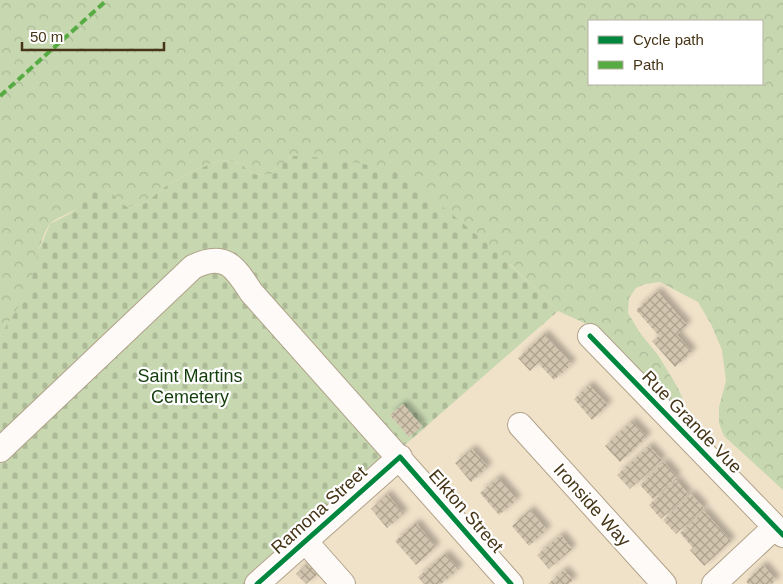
<svg xmlns="http://www.w3.org/2000/svg" width="783" height="584" font-family="Helvetica,sans-serif">
	<defs>
		<pattern id="forest-crowns" width="20" height="18" patternUnits="userSpaceOnUse" patternTransform="scale(1.25)"><rect width="20" height="18" fill="#c7d8b1"/><path d="M2 6a3 3 0 1 1 6 0M12 15a3 3 0 1 1 6 0" fill="none" stroke="#acba98"/></pattern>
		<pattern id="cemetery-stones" width="16" height="16" patternUnits="userSpaceOnUse" patternTransform="scale(1.25)"><rect width="16" height="16" fill="#c7d8b1"/><path d="M2 7V4a2 2 0 0 1 4 0v3zM10 15v-3a2 2 0 0 1 4 0v3z" fill="#acba98"/></pattern>
		<pattern id="building-cross-hatch" width="8" height="8" patternUnits="userSpaceOnUse" patternTransform="scale(1.25)"><rect width="8" height="8" fill="#d2c5af"/><path d="M0 0l8 8M0 8l8-8" fill="none" stroke="#aca18d"/></pattern>
		<filter id="shadow"><feDropShadow dx="4.5" dy="-4.5" stdDeviation="2.5" flood-color="#0004"/></filter>
	</defs>
	<rect width="100%" height="100%" fill="#f0e1c9"/>
	<path fill="url(#forest-crowns)" fill-rule="evenodd" d="M 0,0 L 783,0 L 783,490 L 724,436 L 719,423 L 719,407 L 726,381 L 722,350 L 711,324 L 698,302 L 660,282 L 645,284 L 636,288 L 629,298 L 628,313 L 640,333 L 658,355 L 678,388 L 690,416 L 689,420 L 686,422 L 589,325 L 558,311 L 511,265 L 305,156 L 289,158 L 276,174 L 263,175 L 252,174 L 241,164 L 231,161 L 220,160 L 191,172 L 166,186 L 144,204 L 128,207 L 122,204 L 117,200 L 110,190 C 92,186 91,196 79,206 C 71,214 56,217 50,224 C 41,235 36,262 33,275 C 27,297 14,318 0,336 ZM 589,21 L 762,21 L 762,84 L 589,84 Z"/>
	<path fill="url(#cemetery-stones)" d="M 294,156 L 305,156 C 333,160 364,162 391,171 C 406,176 423,192 435,201 C 479,235 519,272 558,311 L 383,464 L 253,584 L 0,584 L 0,336 L 23,300 L 32,277 L 38,252 L 50,224 L 71,213 L 92,192 L 101,188 L 110,190 L 117,200 L 122,204 L 128,207 L 144,204 L 166,186 L 191,172 L 220,160 L 231,161 L 241,164 L 252,174 L 263,175 L 276,173 C 281,166 285,159 294,156 Z"/>
	<path fill="url(#building-cross-hatch)" filter="url(#shadow)" d="M 657,291 L 687,325 L 677,335 L 692,352 L 675,367 L 652,341 L 659,336 L 636,310 Z
		M 544,334 L 572,364 L 554,380 L 538,363 L 530,371 L 518,358 Z
		M 589,385 L 608,405 L 592,420 L 574,399 Z
		M 403,404 L 422,426 L 409,437 L 390,415 Z
		M 632,421 L 647,437 L 620,462 L 605,446 Z
		M 649,446 L 662,460 L 630,489 L 617,475 Z
		M 472,449 L 488,467 L 471,482 L 455,463 Z
		M 664,462 L 677,477 L 653,499 L 640,485 Z
		M 498,478 L 517,500 L 499,515 L 480,493 Z
		M 676,480 L 688,494 L 661,519 L 649,505 Z
		M 387,494 L 404,514 L 387,528 L 371,509 Z
		M 691,494 L 704,508 L 676,534 L 663,520 Z
		M 530,510 L 547,530 L 529,546 L 512,526 Z
		M 704,511 L 731,541 L 704,566 L 690,550 L 693,548 L 680,533 Z
		M 416,523 L 436,547 L 416,565 L 395,541 Z
		M 561,535 L 572,549 L 549,569 L 537,555 Z
		M 445,554 L 459,569 L 441,584 L 424,584 L 418,577 Z
		M 311,560 L 321,571 L 306,584 L 296,574 Z
		M 763,565 L 776,580 L 772,584 L 748,584 L 746,581 Z
		M 564,570 L 573,580 L 569,584 L 548,584 Z"/>
	<g fill="none" stroke-linecap="round" stroke-linejoin="round">
		<defs>
			<path id="minor" d="M 590,336 L 783,535
				M 520,425 L 664,584
				M 0,450 L 193,267 C 225,251 235,267 251,292 L 511,584
				M 305,541 L 343,584
				M 257,584 L 400,457
				M 714,584 L 775,527"/>
		</defs>
		<use href="#minor" stroke="#b1a289" stroke-width="26"/>
		<use href="#minor" stroke="#fdfaf7" stroke-width="24"/>
		<path stroke="#56ac42" stroke-width="4" stroke-dasharray="8 4" stroke-linecap="butt" d="M 0,96 L 107,0"/>
		<defs>
			<path id="cycleway" d="M 590,336 L 783,535
				M 257,584 L 400,457 L 511,584"/>
		</defs>
		<use href="#cycleway" stroke="#fff" stroke-width="8"/>
		<use href="#cycleway" stroke="#00873e" stroke-width="5"/>
	</g>
	<g text-anchor="middle" stroke-width="4.5" stroke-linejoin="round" paint-order="stroke">
		<g font-size="18" fill="#143f0c" stroke="#fff">
			<text x="190" y="382">Saint Martins<tspan x="190" dy="21">Cemetery</tspan></text>
		</g>
		<g font-size="18" fill="#463516" stroke="#fff">
			<text transform="translate(692 422) rotate(46)" y="6">Rue Grande Vue</text>
			<text transform="translate(592 505) rotate(48)" y="6">Ironside Way</text>
			<text transform="translate(319 510) rotate(-42)" y="6">Ramona Street</text>
			<text transform="translate(466 511) rotate(49)" y="6">Elkton Street</text>
		</g>
	</g>
	<rect x="588" y="20" width="175" height="65" fill="#ffffff" stroke="#b5aea2"/>
	<rect x="598" y="36" width="25" height="8" fill="#00873e" stroke="#b5aea2"/>
	<text x="633" y="45" font-size="15" fill="#463516">Cycle path</text>
	<rect x="598" y="61" width="25" height="8" fill="#56ac42" stroke="#b5aea2"/>
	<text x="633" y="70" font-size="15" fill="#463516">Path</text>
	<path d="M22 42v8h142v-8" fill="none" stroke="#463516" stroke-width="2.5"/>
	<text x="30" y="42" font-size="15" fill="#463516" stroke="#ffffff" stroke-width="4" paint-order="stroke">50 m</text>
</svg>
